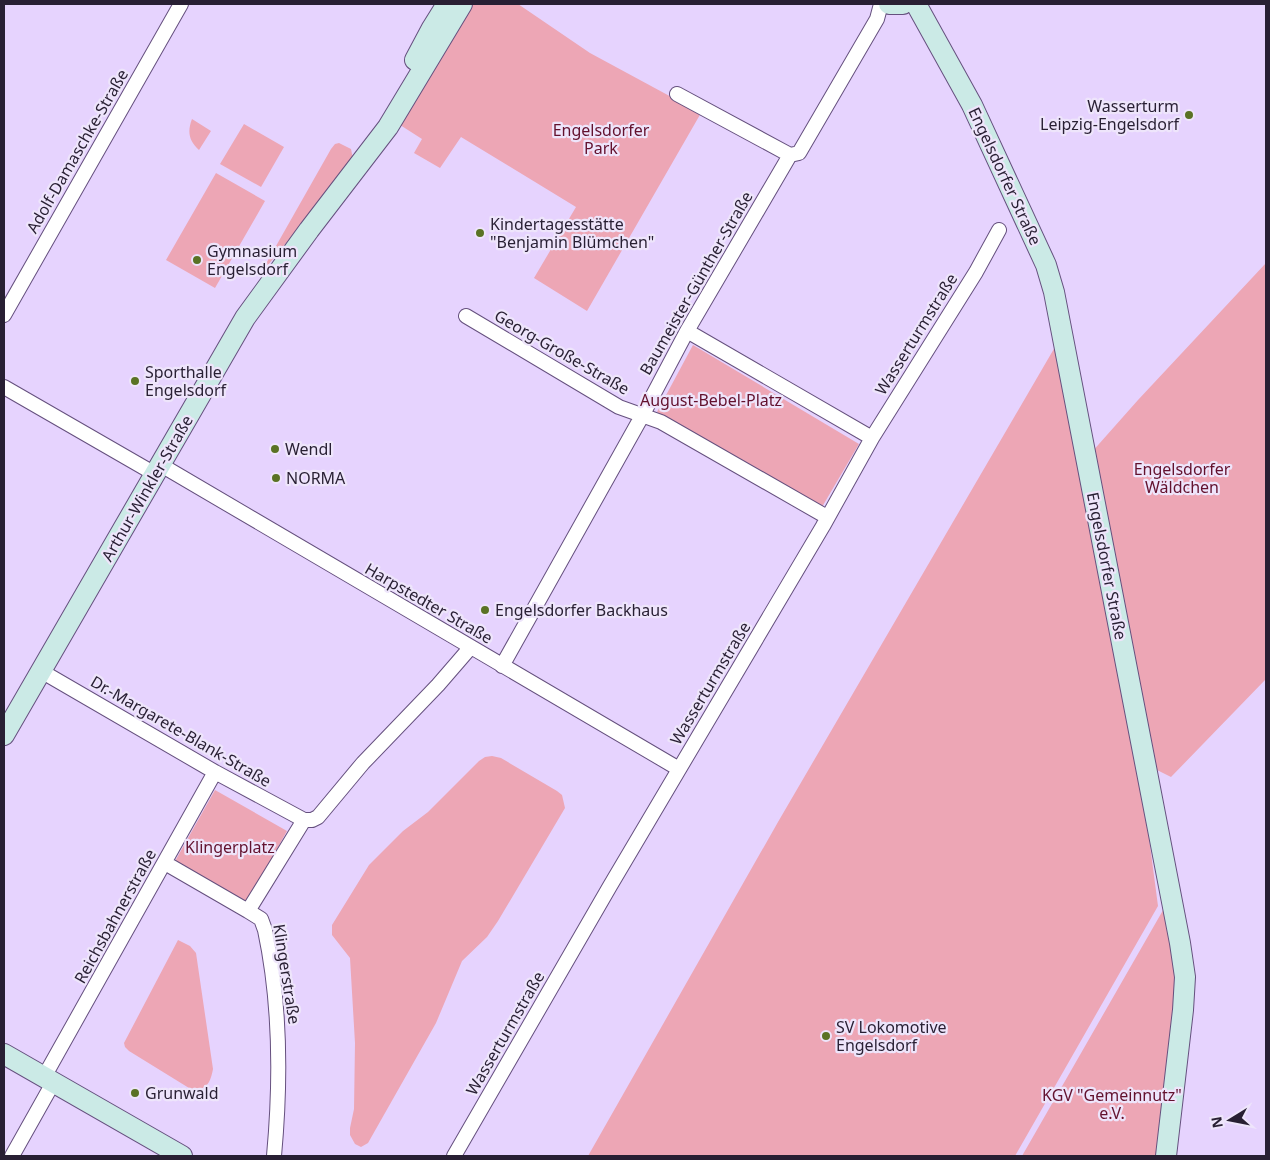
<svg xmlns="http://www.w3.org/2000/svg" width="1270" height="1160" font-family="'Noto Sans',sans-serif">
	<rect width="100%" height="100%" fill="#e6d3fe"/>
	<path fill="#eda6b5" d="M 467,4 L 518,4 L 590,53 L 701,113 L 587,311 L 534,278 L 576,207 L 461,137 L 440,168 L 414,153 L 422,139 L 397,123 Z
		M 192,119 L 211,131 L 199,150 C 189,141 187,132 192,119 Z
		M 244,124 L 284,147 L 261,187 L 220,164 Z
		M 339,143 L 351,149 L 353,159 L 349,166 L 259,276 L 331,149 L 335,144 Z
		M 216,173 L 265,201 L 215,288 L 166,260 Z
		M 1266,263 L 1266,679 L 1171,777 L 1155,769 L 1091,453 L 1138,400 Z
		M 693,345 L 859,444 L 822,507 L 657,412 Z
		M 1055,347 L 1149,838 L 1158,906 L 1015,1156 L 588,1156 L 778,822 Z
		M 492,756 L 501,758 L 557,791 L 562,795 L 565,808 L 498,921 L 487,937 L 462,961 L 436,1023 L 368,1143 L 361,1147 L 355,1144 L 350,1135 L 350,1128 L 354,1109 L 355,1043 L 350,958 L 332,935 L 332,925 L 369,865 L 403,831 L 428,812 L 479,761 L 485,757 Z
		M 215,790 L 287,831 L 246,904 L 174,863 Z
		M 1166,905 L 1176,969 L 1174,1022 L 1158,1156 L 1022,1156 Z
		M 178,940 L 190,946 L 196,953 L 213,1069 C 211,1079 209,1087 198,1090 L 189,1088 L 129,1051 L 125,1047 L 124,1043 Z"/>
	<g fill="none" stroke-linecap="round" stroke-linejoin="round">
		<defs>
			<path id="street" d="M 677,94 L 790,155
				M 4,315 L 181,4
				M 466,316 L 619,407 L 661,422 L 827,517
				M 687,331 L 872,438
				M 4,387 L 155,474
				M 161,465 L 679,769
				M 502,666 L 642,416 L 687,331 L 790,155 L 799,153 L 877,19 L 881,4
				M 41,671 L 215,772 L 304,820
				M 165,863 L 248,911
				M 44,1077 L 215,772
				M 12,1156 L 53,1083
				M 274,1156 C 281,1080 281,1005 265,930 L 261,919 L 248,911 L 304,820 L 312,820 L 318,817 L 363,763 L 438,685 L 470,648
				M 454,1156 L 610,886 L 823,526 L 872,438 L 976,272 L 999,230"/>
			<path id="secondary" d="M 889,4 L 903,4
				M 916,4 L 972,105 L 1046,265 L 1054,292 L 1180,943 L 1185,977 L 1183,1010 L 1166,1156
				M 415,60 L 432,28 L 447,4
				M 4,735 L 245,318 L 309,230 L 388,127 L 462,4
				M 4,1054 L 182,1156"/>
		</defs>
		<use href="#street" stroke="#65507e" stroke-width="16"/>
		<use href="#secondary" stroke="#65507e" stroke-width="22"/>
		<use href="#street" stroke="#fff" stroke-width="14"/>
		<use href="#secondary" stroke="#cbeae6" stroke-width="20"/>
	</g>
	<g fill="#5a7224" stroke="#eee5fb" stroke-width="2">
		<circle cx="1189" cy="115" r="5"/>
		<circle cx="480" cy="233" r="5"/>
		<circle cx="197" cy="260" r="5"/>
		<circle cx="135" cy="381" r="5"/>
		<circle cx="275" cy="449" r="5"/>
		<circle cx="276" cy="478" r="5"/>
		<circle cx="485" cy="610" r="5"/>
		<circle cx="826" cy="1036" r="5"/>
		<circle cx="135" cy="1093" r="5"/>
	</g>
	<g text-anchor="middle" stroke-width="4.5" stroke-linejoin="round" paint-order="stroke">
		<g font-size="16" fill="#281f33" stroke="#eee5fb" text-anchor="start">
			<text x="1179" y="112" text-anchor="end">Wasserturm<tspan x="1179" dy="18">Leipzig-Engelsdorf</tspan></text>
			<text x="490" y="230">Kindertagesstätte<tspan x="490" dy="18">"Benjamin Blümchen"</tspan></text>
			<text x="207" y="257">Gymnasium<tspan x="207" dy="18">Engelsdorf</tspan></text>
			<text x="145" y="378">Sporthalle<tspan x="145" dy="18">Engelsdorf</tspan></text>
			<text x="285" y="455">Wendl</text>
			<text x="286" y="484">NORMA</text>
			<text x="495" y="616">Engelsdorfer Backhaus</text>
			<text x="836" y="1033">SV Lokomotive<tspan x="836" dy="18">Engelsdorf</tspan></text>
			<text x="145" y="1099">Grunwald</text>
		</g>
		<g font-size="16" fill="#63112e" stroke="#eee5fb">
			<text x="601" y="136">Engelsdorfer<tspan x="601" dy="18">Park</tspan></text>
			<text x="711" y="406">August-Bebel-Platz</text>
			<text x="1182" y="475">Engelsdorfer<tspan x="1182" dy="18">Wäldchen</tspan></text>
			<text x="230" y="853">Klingerplatz</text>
			<text x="1112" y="1101">KGV "Gemeinnutz"<tspan x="1112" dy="18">e.V.</tspan></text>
		</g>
		<g font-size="16" fill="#281f33" stroke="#eee5fb">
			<text transform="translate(77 151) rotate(-60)" y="6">Adolf-Damaschke-Straße</text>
			<text transform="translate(1005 176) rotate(65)" y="6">Engelsdorfer Straße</text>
			<text transform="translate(696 283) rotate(-60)" y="6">Baumeister-Günther-Straße</text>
			<text transform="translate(916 334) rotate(-58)" y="6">Wasserturmstraße</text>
			<text transform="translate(562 352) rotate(30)" y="6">Georg-Große-Straße</text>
			<text transform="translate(147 488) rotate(-60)" y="6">Arthur-Winkler-Straße</text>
			<text transform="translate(1107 566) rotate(79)" y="6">Engelsdorfer Straße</text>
			<text transform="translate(429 603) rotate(30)" y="6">Harpstedter Straße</text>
			<text transform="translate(710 683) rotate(-59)" y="6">Wasserturmstraße</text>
			<text transform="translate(181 731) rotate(30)" y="6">Dr.-Margarete-Blank-Straße</text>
			<text transform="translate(115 916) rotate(-61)" y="6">Reichsbahnerstraße</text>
			<text transform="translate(287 974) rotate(81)" y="6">Klingerstraße</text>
			<text transform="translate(505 1033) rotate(-60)" y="6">Wasserturmstraße</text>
		</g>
	</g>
	<rect width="1270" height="1160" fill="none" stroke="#281f33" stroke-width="10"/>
	<g transform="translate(1230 1120) rotate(260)" stroke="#eee5fb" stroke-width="4" paint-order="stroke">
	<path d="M0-4L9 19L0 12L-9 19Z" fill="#281f33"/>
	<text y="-8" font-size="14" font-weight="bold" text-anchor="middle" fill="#281f33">N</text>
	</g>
</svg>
